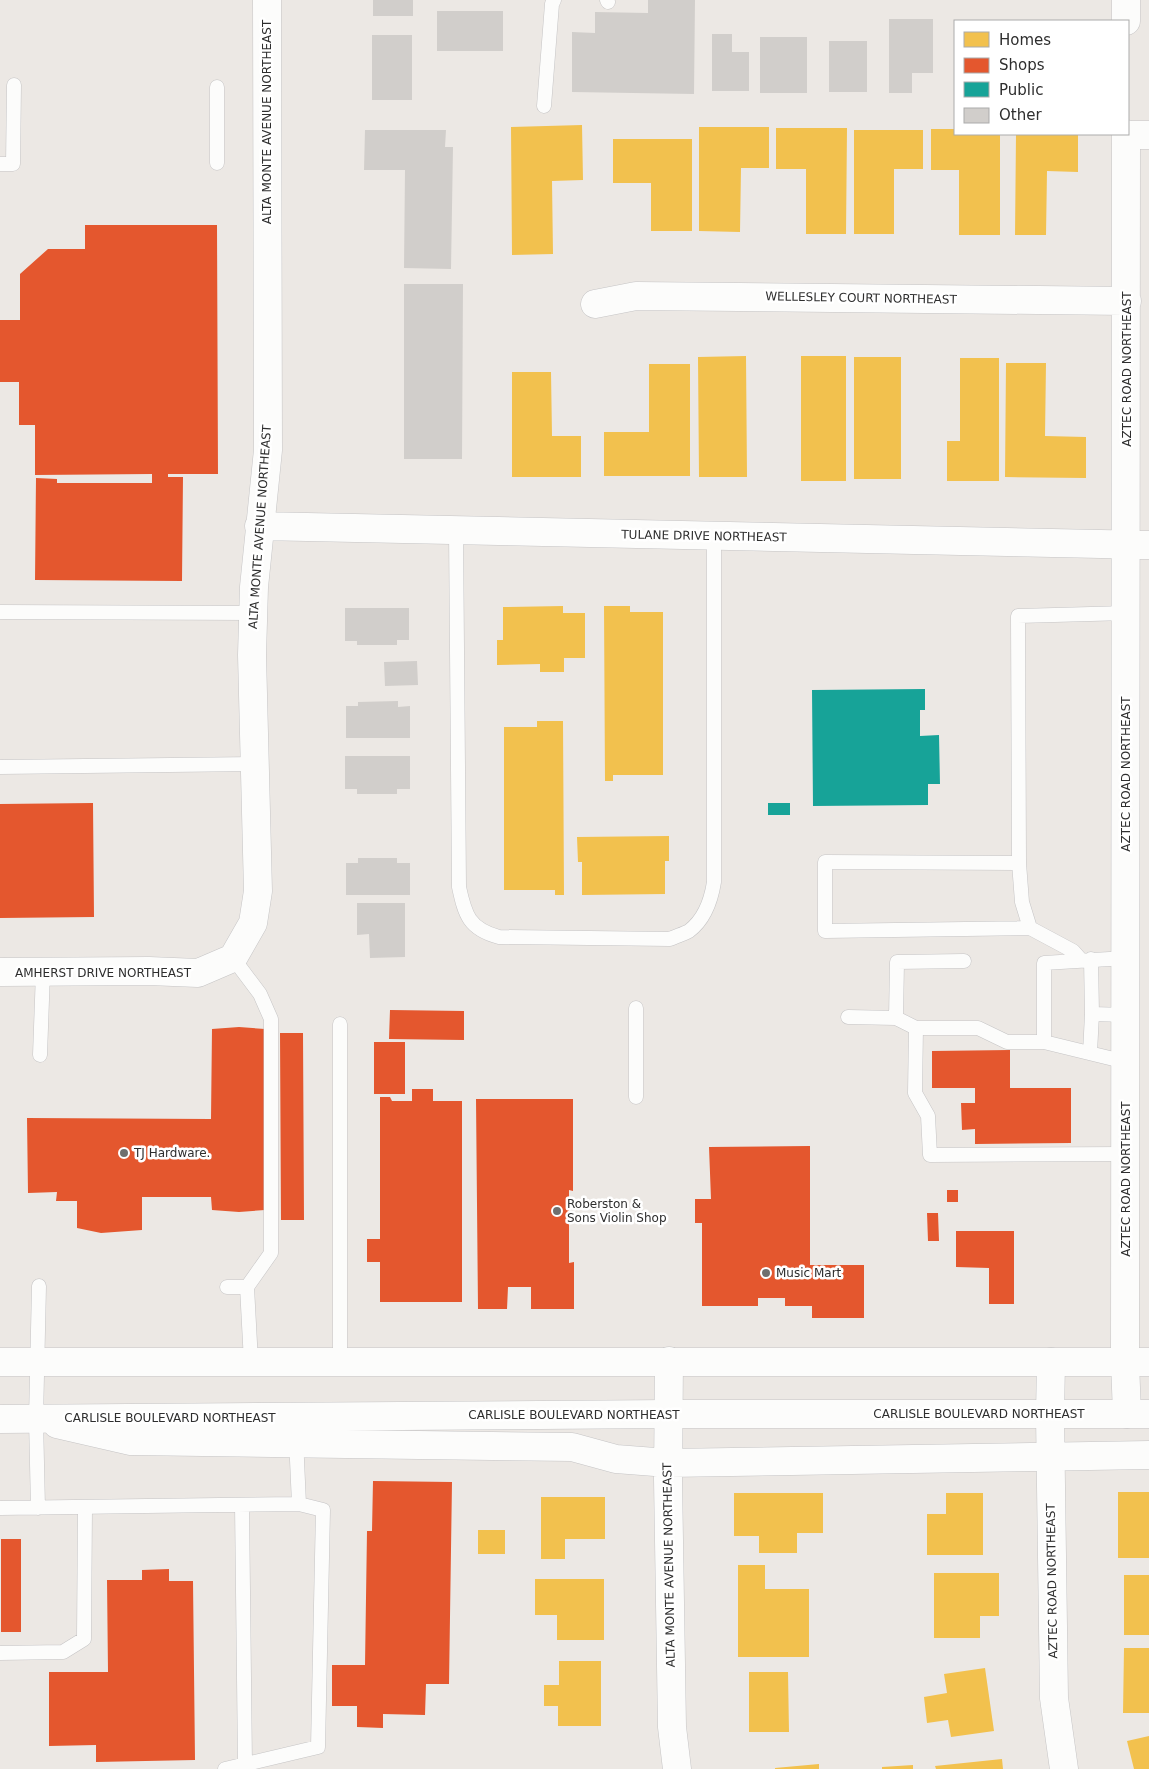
<svg xmlns="http://www.w3.org/2000/svg" width="1149" height="1769" font-family="'DejaVu Sans',sans-serif">
	<rect width="100%" height="100%" fill="#ece8e4"/>
	<path fill="#f2c14e" d="M 582,125 L 583,180 L 552,181 L 553,254 L 512,255 L 511,127 Z
		M 699,127 L 769,127 L 769,168 L 741,168 L 740,232 L 699,231 Z
		M 776,128 L 847,128 L 846,234 L 806,234 L 806,169 L 776,169 Z
		M 931,129 L 955,129 L 955,134 L 1000,134 L 1000,235 L 959,235 L 959,170 L 931,170 Z
		M 854,130 L 923,130 L 923,169 L 894,169 L 894,234 L 854,234 Z
		M 1016,134 L 1078,134 L 1078,172 L 1047,171 L 1046,235 L 1015,235 Z
		M 613,139 L 692,139 L 692,231 L 651,231 L 651,183 L 613,183 Z
		M 746,356 L 747,477 L 699,477 L 698,357 Z
		M 801,356 L 846,356 L 846,481 L 801,481 Z
		M 854,357 L 901,357 L 901,479 L 854,479 Z
		M 960,358 L 999,358 L 999,481 L 947,481 L 947,441 L 960,441 Z
		M 1006,363 L 1046,363 L 1045,436 L 1086,437 L 1086,478 L 1005,477 Z
		M 649,364 L 690,364 L 690,476 L 604,476 L 604,432 L 649,432 Z
		M 512,372 L 551,372 L 552,436 L 581,436 L 581,477 L 512,477 Z
		M 563,606 L 563,613 L 585,613 L 585,658 L 564,658 L 564,672 L 540,672 L 540,664 L 497,665 L 497,640 L 503,640 L 503,607 Z
		M 604,606 L 630,606 L 630,612 L 663,612 L 663,775 L 613,775 L 613,781 L 605,781 Z
		M 537,721 L 563,721 L 564,895 L 555,895 L 555,890 L 504,890 L 504,727 L 537,727 Z
		M 669,836 L 669,861 L 665,861 L 665,894 L 582,895 L 582,862 L 578,862 L 577,837 Z
		M 1118,1492 L 1149,1492 L 1149,1558 L 1118,1558 Z
		M 734,1493 L 823,1493 L 823,1533 L 797,1533 L 797,1553 L 759,1553 L 759,1536 L 734,1536 Z
		M 946,1493 L 983,1493 L 983,1555 L 927,1555 L 927,1514 L 946,1514 Z
		M 541,1497 L 605,1497 L 605,1539 L 565,1539 L 565,1559 L 541,1559 Z
		M 478,1530 L 505,1530 L 505,1554 L 478,1554 Z
		M 738,1565 L 765,1565 L 765,1589 L 809,1589 L 809,1657 L 738,1657 Z
		M 934,1573 L 999,1573 L 999,1616 L 980,1616 L 980,1638 L 934,1638 Z
		M 1124,1575 L 1149,1575 L 1149,1635 L 1124,1635 Z
		M 535,1579 L 604,1579 L 604,1640 L 557,1640 L 557,1615 L 535,1615 Z
		M 1124,1648 L 1149,1648 L 1149,1713 L 1123,1713 Z
		M 559,1661 L 601,1661 L 601,1726 L 558,1726 L 558,1706 L 544,1706 L 544,1685 L 559,1685 Z
		M 985,1668 L 994,1731 L 951,1737 L 948,1720 L 927,1723 L 924,1697 L 947,1693 L 944,1674 Z
		M 749,1672 L 788,1672 L 789,1732 L 749,1732 Z
		M 1149,1736 L 1149,1769 L 1134,1769 L 1127,1741 Z
		M 1002,1759 L 1003,1769 L 936,1769 L 935,1766 Z
		M 819,1764 L 819,1769 L 775,1769 L 775,1768 Z
		M 913,1765 L 913,1769 L 882,1769 L 882,1767 Z"/>
	<path fill="#e4572e" d="M 85,225 L 217,225 L 218,474 L 168,474 L 168,477 L 183,477 L 182,581 L 35,580 L 36,478 L 57,479 L 57,483 L 152,483 L 152,474 L 35,475 L 35,425 L 19,425 L 19,382 L 0,382 L 0,320 L 20,320 L 20,274 L 48,249 L 85,249 Z
		M 93,803 L 94,917 L 0,918 L 0,804 Z
		M 390,1010 L 464,1011 L 464,1040 L 389,1039 Z
		M 239,1027 L 265,1029 L 265,1210 L 239,1212 L 212,1210 L 211,1197 L 142,1197 L 142,1230 L 101,1233 L 77,1228 L 77,1201 L 56,1201 L 57,1192 L 28,1193 L 27,1118 L 211,1119 L 212,1029 Z
		M 280,1033 L 303,1033 L 304,1220 L 281,1220 Z
		M 374,1042 L 405,1042 L 405,1094 L 374,1094 Z
		M 1010,1050 L 1010,1088 L 1071,1088 L 1071,1143 L 975,1144 L 975,1129 L 962,1130 L 961,1103 L 975,1103 L 975,1088 L 932,1088 L 932,1051 Z
		M 412,1089 L 433,1089 L 433,1101 L 462,1101 L 462,1302 L 380,1302 L 380,1262 L 367,1262 L 367,1239 L 380,1239 L 380,1097 L 390,1097 L 392,1101 L 412,1101 Z
		M 476,1099 L 573,1099 L 573,1191 L 569,1190 L 569,1263 L 574,1262 L 574,1309 L 531,1309 L 531,1287 L 508,1287 L 507,1309 L 478,1309 Z
		M 810,1146 L 810,1265 L 864,1265 L 864,1318 L 812,1318 L 812,1306 L 785,1306 L 785,1298 L 758,1298 L 758,1306 L 702,1306 L 702,1223 L 695,1223 L 695,1199 L 711,1199 L 709,1147 Z
		M 947,1190 L 958,1190 L 958,1202 L 947,1202 Z
		M 927,1213 L 938,1213 L 939,1241 L 928,1241 Z
		M 956,1231 L 1014,1231 L 1014,1304 L 989,1304 L 989,1268 L 956,1267 Z
		M 373,1481 L 452,1482 L 449,1684 L 426,1684 L 425,1715 L 383,1714 L 383,1728 L 357,1727 L 357,1706 L 332,1706 L 332,1665 L 365,1665 L 367,1531 L 372,1531 Z
		M 1,1539 L 21,1539 L 21,1632 L 1,1632 Z
		M 169,1569 L 169,1581 L 193,1581 L 195,1760 L 96,1762 L 96,1745 L 49,1746 L 49,1672 L 108,1672 L 107,1580 L 142,1580 L 142,1570 Z"/>
	<path fill="#17a398" d="M 925,689 L 925,710 L 920,710 L 920,736 L 939,735 L 940,784 L 928,784 L 928,805 L 813,806 L 812,690 Z
		M 768,803 L 790,803 L 790,815 L 768,815 Z"/>
	<path fill="#d1cecb" d="M 373,0 L 413,0 L 413,16 L 373,16 Z
		M 648,0 L 695,0 L 694,94 L 572,92 L 572,32 L 595,33 L 595,12 L 648,13 Z
		M 437,11 L 503,11 L 503,51 L 437,51 Z
		M 889,19 L 933,19 L 933,73 L 912,73 L 912,93 L 889,93 Z
		M 712,34 L 732,34 L 732,52 L 749,52 L 749,91 L 712,91 Z
		M 372,35 L 412,35 L 412,100 L 372,100 Z
		M 760,37 L 807,37 L 807,93 L 760,93 Z
		M 829,41 L 867,41 L 867,92 L 829,92 Z
		M 365,130 L 446,130 L 445,147 L 453,147 L 451,269 L 404,268 L 405,170 L 364,170 Z
		M 404,284 L 463,284 L 462,459 L 404,459 Z
		M 345,608 L 409,608 L 409,640 L 397,640 L 397,645 L 357,645 L 357,641 L 345,641 Z
		M 417,661 L 418,685 L 385,686 L 384,662 Z
		M 398,701 L 398,707 L 410,706 L 410,738 L 346,738 L 346,706 L 358,706 L 358,702 Z
		M 345,756 L 410,756 L 410,789 L 397,789 L 397,794 L 357,794 L 357,789 L 345,789 Z
		M 358,858 L 397,858 L 397,863 L 410,863 L 410,895 L 346,895 L 346,863 L 358,863 Z
		M 357,903 L 405,903 L 405,957 L 370,958 L 369,934 L 357,935 Z"/>
	<g fill="none" stroke-linecap="round" stroke-linejoin="round">
		<defs>
			<path id="lane" d="M 607,0 L 608,2
				M 217,87 L 217,163
				M 544,106 L 552,4 L 554,0
				M 0,164 L 13,164 L 14,85
				M 456,530 L 459,887 C 465,915 469,929 499,937 L 670,939 C 676,936 684,934 689,931 C 705,919 711,901 714,882 L 714,536
				M 0,612 L 253,613
				M 0,767 L 255,764
				M 1019,863 L 825,862 L 825,931 L 1030,928 L 1073,951 L 1081,960
				M 1030,928 L 1022,902 L 1019,863 L 1018,616 L 1127,613
				M 233,958 L 260,994 L 271,1019 L 271,1253 L 247,1287 L 251,1362
				M 1126,958 L 1044,963 L 1044,1042 L 1126,1062
				M 1091,959 L 1092,1014
				M 636,1008 L 636,1097
				M 848,1017 L 896,1018 L 916,1028
				M 896,1018 L 897,962 L 964,961
				M 340,1024 L 340,1362
				M 1044,1042 L 1007,1042 L 978,1028 L 916,1028 L 915,1093 L 928,1116 L 930,1155 L 1126,1154
				M 1090,1053 L 1092,1014 L 1126,1015
				M 40,1055 L 43,972
				M 227,1287 L 247,1287
				M 296,1438 L 299,1504
				M 242,1505 L 245,1764
				M 0,1508 L 299,1504 L 323,1510 L 318,1747 L 225,1769
				M 38,1508 L 36,1419 L 39,1286
				M 0,1653 L 63,1652 L 84,1639 L 85,1507"/>
			<path id="street" d="M 1126,0 L 1126,21
				M 1126,134 L 1125,1362 L 1127,1414
				M 1126,135 L 1149,135
				M 595,304 L 636,296 L 1127,301
				M 259,526 L 1149,545
				M 0,972 L 149,971 L 198,973 L 233,958 L 253,923 L 258,891 L 252,655 L 254,587 L 268,450 L 267,0
				M 669,1361 L 668,1479 L 672,1727 L 677,1769
				M 1051,1362 L 1050,1415 L 1054,1698 L 1064,1769
				M 57,1424 L 131,1441 L 572,1447 L 616,1459 L 668,1463 L 1149,1455"/>
			<path id="secondary" d="M 0,1362 L 1149,1362
				M 0,1419 L 668,1414 L 1149,1414"/>
		</defs>
		<use href="#lane" stroke="#c5c4c5" stroke-width="15"/>
		<use href="#street" stroke="#c5c4c5" stroke-width="29"/>
		<use href="#secondary" stroke="#c5c4c5" stroke-width="29"/>
		<use href="#lane" stroke="#fcfcfb" stroke-width="14"/>
		<use href="#street" stroke="#fcfcfb" stroke-width="28"/>
		<use href="#secondary" stroke="#fcfcfb" stroke-width="28"/>
	</g>
	<g fill="#706f6e" stroke="#fff" stroke-width="2">
		<circle cx="124" cy="1153" r="5"/>
		<circle cx="557" cy="1211" r="5"/>
		<circle cx="766" cy="1273" r="5"/>
	</g>
	<g text-anchor="middle" stroke-width="5" stroke-linejoin="round" paint-order="stroke">
		<g font-size="12" fill="#2e2e2e" stroke="#fff">
			<text transform="translate(267 122) rotate(-90)" y="4">ALTA MONTE AVENUE NORTHEAST</text>
			<text transform="translate(861 298) rotate(1)" y="4">WELLESLEY COURT NORTHEAST</text>
			<text transform="translate(1127 369) rotate(-90)" y="4">AZTEC ROAD NORTHEAST</text>
			<text transform="translate(260 527) rotate(-86)" y="4">ALTA MONTE AVENUE NORTHEAST</text>
			<text transform="translate(704 536) rotate(1)" y="4">TULANE DRIVE NORTHEAST</text>
			<text transform="translate(1126 774) rotate(-90)" y="4">AZTEC ROAD NORTHEAST</text>
			<text x="103" y="977">AMHERST DRIVE NORTHEAST</text>
			<text transform="translate(1126 1179) rotate(-90)" y="4">AZTEC ROAD NORTHEAST</text>
			<text x="979" y="1418">CARLISLE BOULEVARD NORTHEAST</text>
			<text x="574" y="1419">CARLISLE BOULEVARD NORTHEAST</text>
			<text x="170" y="1422">CARLISLE BOULEVARD NORTHEAST</text>
			<text transform="translate(669 1565) rotate(-91)" y="4">ALTA MONTE AVENUE NORTHEAST</text>
			<text transform="translate(1052 1581) rotate(-91)" y="4">AZTEC ROAD NORTHEAST</text>
		</g>
		<g font-size="12" fill="#2e2e2e" stroke="#fff" text-anchor="start">
			<text x="134" y="1157">TJ Hardware.</text>
			<text x="567" y="1208">Roberston &amp;<tspan x="567" dy="14">Sons Violin Shop</tspan></text>
			<text x="776" y="1277">Music Mart</text>
		</g>
	</g>
	<rect x="954" y="20" width="175" height="115" fill="#ffffff" stroke="#ababab"/>
	<rect x="964" y="32" width="25" height="15" fill="#f2c14e" stroke="#ababab"/>
	<text x="999" y="45" font-size="15" fill="#2e2e2e">Homes</text>
	<rect x="964" y="58" width="25" height="15" fill="#e4572e" stroke="#ababab"/>
	<text x="999" y="70" font-size="15" fill="#2e2e2e">Shops</text>
	<rect x="964" y="82" width="25" height="15" fill="#17a398" stroke="#ababab"/>
	<text x="999" y="95" font-size="15" fill="#2e2e2e">Public</text>
	<rect x="964" y="108" width="25" height="15" fill="#d1cecb" stroke="#ababab"/>
	<text x="999" y="120" font-size="15" fill="#2e2e2e">Other</text>
</svg>
